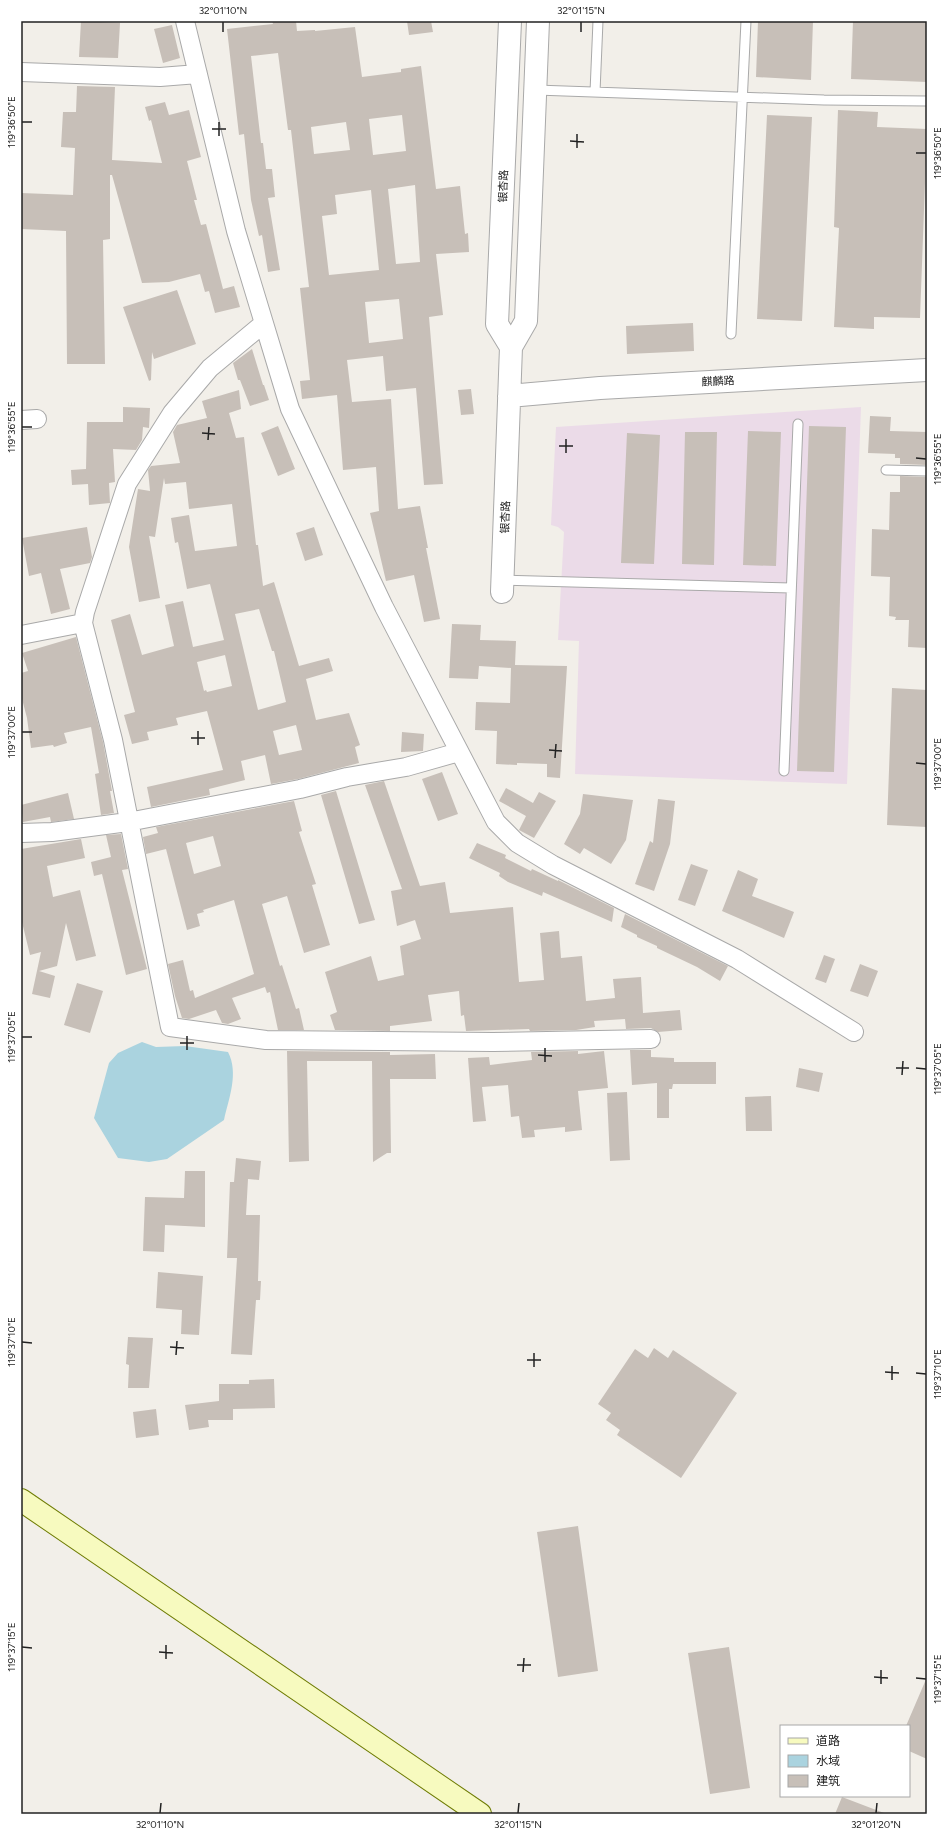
<svg xmlns="http://www.w3.org/2000/svg" width="948" height="1835" font-family="Figtree,'Noto Sans SC',sans-serif">
	<rect width="100%" height="100%" fill="#f2efe9"/>
	<path fill="#ebdbe8" d="M 861,407 L 847,784 L 575,774 L 579,641 L 558,640 L 564,532 L 558,527 L 551,525 L 556,427 Z"/>
	<path fill="#aad3df" d="M 142,1042 L 156,1047 L 185,1046 L 228,1052 C 239,1073 229,1098 224,1120 L 167,1159 L 149,1162 L 118,1158 L 94,1118 L 109,1063 L 118,1053 Z"/>
	<path fill="#c7bfb8" fill-rule="evenodd" d="M 81,21 L 120,23 L 118,58 L 79,57 Z
		M 272,21 L 296,21 L 297,31 L 315,30 L 315,31 L 355,27 L 362,77 L 401,72 L 401,69 L 421,66 L 436,189 L 460,186 L 465,234 L 468,233 L 469,252 L 436,254 L 443,315 L 429,317 L 443,484 L 424,485 L 416,388 L 386,391 L 383,356 L 347,360 L 352,402 L 391,399 L 398,509 L 420,506 L 428,548 L 426,548 L 440,619 L 424,622 L 414,575 L 386,581 L 370,513 L 379,511 L 376,467 L 343,470 L 337,395 L 302,399 L 300,381 L 310,380 L 300,288 L 309,287 L 291,130 L 288,130 L 278,53 L 251,56 L 261,143 L 263,143 L 266,169 L 272,169 L 275,197 L 268,198 L 280,270 L 268,272 L 262,235 L 259,236 L 251,200 L 244,134 L 239,135 L 227,29 L 273,24 ZM 402,115 L 406,151 L 373,155 L 369,119 ZM 346,122 L 350,150 L 314,154 L 311,127 ZM 415,185 L 420,262 L 396,264 L 388,189 ZM 371,190 L 379,270 L 329,275 L 322,216 L 337,214 L 335,195 ZM 399,299 L 403,339 L 369,343 L 365,302 Z
		M 407,21 L 431,21 L 433,32 L 409,35 Z
		M 758,21 L 813,21 L 811,80 L 756,77 Z
		M 853,21 L 927,21 L 927,82 L 851,79 Z
		M 172,25 L 180,58 L 163,63 L 154,29 Z
		M 77,86 L 115,87 L 112,160 L 162,163 L 151,120 L 149,121 L 145,107 L 165,102 L 169,115 L 189,110 L 201,157 L 187,161 L 197,200 L 194,200 L 201,225 L 206,224 L 223,289 L 234,286 L 240,307 L 215,313 L 209,291 L 205,292 L 200,274 L 169,282 L 142,283 L 112,175 L 110,175 L 110,239 L 103,240 L 105,364 L 67,364 L 66,231 L 21,229 L 21,193 L 73,195 L 75,148 L 61,147 L 63,112 L 76,112 Z
		M 838,110 L 878,112 L 877,127 L 927,129 L 920,318 L 874,317 L 874,329 L 834,327 L 839,228 L 834,227 Z
		M 767,115 L 812,117 L 802,321 L 757,319 Z
		M 177,290 L 196,344 L 154,359 L 152,352 L 151,380 L 149,381 L 123,307 Z
		M 693,323 L 694,351 L 627,354 L 626,326 Z
		M 252,349 L 263,385 L 264,385 L 269,400 L 250,406 L 240,380 L 238,380 L 233,363 Z
		M 471,389 L 474,414 L 461,415 L 458,390 Z
		M 239,390 L 241,409 L 229,413 L 236,438 L 244,437 L 256,545 L 258,545 L 263,586 L 274,582 L 299,666 L 329,658 L 333,671 L 306,679 L 316,720 L 349,713 L 360,745 L 355,747 L 359,763 L 298,779 L 271,784 L 265,755 L 241,761 L 245,780 L 209,789 L 210,795 L 151,807 L 147,787 L 223,770 L 207,711 L 176,718 L 178,725 L 147,732 L 149,740 L 132,744 L 124,715 L 135,712 L 111,620 L 130,614 L 142,655 L 174,646 L 165,605 L 183,601 L 193,647 L 224,640 L 210,584 L 187,589 L 178,542 L 175,543 L 171,518 L 189,515 L 195,551 L 237,546 L 232,504 L 189,509 L 186,482 L 165,484 L 164,478 L 155,537 L 149,536 L 160,598 L 139,602 L 129,547 L 138,489 L 150,491 L 148,470 L 151,466 L 180,463 L 173,432 L 177,425 L 207,418 L 202,401 ZM 259,609 L 272,651 L 274,651 L 286,702 L 258,710 L 235,614 ZM 225,655 L 232,686 L 207,692 L 206,690 L 204,691 L 197,662 ZM 296,725 L 302,750 L 279,755 L 273,731 Z
		M 123,407 L 150,408 L 149,428 L 143,427 L 142,440 L 136,450 L 113,449 L 115,482 L 109,483 L 110,503 L 89,505 L 88,484 L 72,485 L 71,470 L 86,469 L 87,422 L 123,422 Z
		M 870,416 L 891,417 L 890,431 L 927,432 L 927,465 L 900,464 L 900,458 L 895,458 L 895,454 L 868,453 Z
		M 278,426 L 295,469 L 278,476 L 261,433 Z
		M 809,426 L 846,427 L 834,772 L 797,771 Z
		M 748,431 L 781,432 L 776,566 L 743,565 Z
		M 685,432 L 717,432 L 714,565 L 682,564 Z
		M 627,433 L 660,435 L 654,564 L 621,563 Z
		M 900,476 L 927,477 L 927,648 L 908,647 L 909,620 L 895,620 L 896,617 L 889,616 L 890,577 L 871,576 L 872,529 L 889,530 L 890,492 L 900,492 Z
		M 87,527 L 92,557 L 90,563 L 60,569 L 70,609 L 51,614 L 41,573 L 29,576 L 22,538 Z
		M 314,527 L 323,555 L 305,561 L 296,533 Z
		M 452,624 L 481,625 L 480,640 L 516,641 L 515,665 L 567,666 L 560,778 L 547,777 L 547,764 L 517,763 L 517,765 L 496,764 L 497,731 L 475,730 L 476,702 L 510,703 L 511,668 L 479,666 L 478,679 L 449,678 Z
		M 76,637 L 103,742 L 112,791 L 110,791 L 114,813 L 101,815 L 95,774 L 99,773 L 91,727 L 64,733 L 67,743 L 54,747 L 53,745 L 31,748 L 27,718 L 21,695 L 21,673 L 28,671 L 22,653 Z
		M 892,688 L 927,690 L 927,827 L 887,825 Z
		M 402,732 L 424,734 L 423,751 L 401,752 Z
		M 442,772 L 458,814 L 438,821 L 422,779 Z
		M 384,781 L 420,886 L 445,882 L 450,913 L 513,907 L 519,982 L 544,980 L 540,933 L 559,931 L 561,958 L 582,956 L 586,1001 L 615,998 L 613,979 L 641,977 L 643,1013 L 680,1010 L 682,1030 L 658,1032 L 651,1028 L 626,1029 L 625,1019 L 594,1021 L 595,1027 L 576,1030 L 530,1031 L 529,1029 L 466,1031 L 464,1015 L 461,1016 L 459,991 L 428,995 L 432,1021 L 390,1026 L 390,1031 L 335,1030 L 330,1015 L 337,1012 L 325,972 L 371,956 L 378,981 L 404,975 L 400,946 L 421,939 L 415,920 L 397,926 L 391,891 L 402,889 L 365,785 Z
		M 506,788 L 533,803 L 539,792 L 556,801 L 534,838 L 519,830 L 526,816 L 499,801 Z
		M 336,791 L 375,920 L 359,924 L 321,795 Z
		M 68,793 L 74,819 L 51,822 L 50,817 L 23,822 L 21,805 Z
		M 583,794 L 633,800 L 626,840 L 611,864 L 584,848 L 580,854 L 564,844 L 580,814 Z
		M 658,799 L 675,801 L 670,844 L 654,891 L 635,884 L 650,841 L 653,843 Z
		M 294,801 L 302,831 L 299,832 L 316,884 L 312,885 L 330,945 L 304,953 L 287,896 L 262,904 L 280,966 L 282,965 L 296,1009 L 299,1008 L 304,1030 L 278,1030 L 270,992 L 267,993 L 265,987 L 232,998 L 241,1019 L 228,1024 L 222,1023 L 216,1010 L 189,1019 L 182,1018 L 175,996 L 168,964 L 183,960 L 190,991 L 193,990 L 195,998 L 254,974 L 234,900 L 203,910 L 204,912 L 197,914 L 200,926 L 187,930 L 166,849 L 146,854 L 143,837 L 158,833 L 156,827 ZM 213,836 L 221,866 L 194,874 L 186,843 Z
		M 121,834 L 128,869 L 122,870 L 147,969 L 126,975 L 102,874 L 94,876 L 91,862 L 111,857 L 106,835 Z
		M 81,839 L 85,858 L 47,866 L 53,897 L 80,890 L 96,956 L 76,961 L 66,923 L 57,966 L 39,971 L 55,976 L 50,998 L 32,994 L 41,952 L 30,955 L 21,918 L 21,849 Z
		M 477,843 L 506,855 L 505,858 L 531,871 L 532,869 L 558,881 L 558,880 L 614,908 L 612,922 L 543,892 L 542,896 L 508,882 L 499,876 L 500,873 L 469,858 Z
		M 691,864 L 708,870 L 695,906 L 678,900 Z
		M 738,870 L 758,879 L 752,896 L 794,912 L 784,938 L 722,911 Z
		M 625,914 L 728,966 L 720,981 L 697,967 L 657,948 L 657,946 L 637,937 L 637,935 L 621,927 Z
		M 824,955 L 835,959 L 826,983 L 815,979 Z
		M 860,964 L 878,971 L 868,997 L 850,991 Z
		M 77,983 L 103,991 L 90,1033 L 64,1025 Z
		M 630,1050 L 651,1050 L 651,1057 L 674,1058 L 674,1062 L 716,1062 L 716,1084 L 673,1084 L 672,1089 L 669,1089 L 669,1118 L 657,1118 L 657,1083 L 632,1085 Z
		M 287,1051 L 390,1052 L 390,1055 L 435,1054 L 436,1079 L 390,1079 L 391,1153 L 387,1153 L 373,1162 L 372,1061 L 307,1061 L 309,1161 L 289,1162 Z
		M 578,1051 L 578,1054 L 604,1051 L 608,1088 L 578,1091 L 582,1130 L 565,1132 L 565,1127 L 534,1130 L 535,1137 L 522,1138 L 519,1116 L 511,1117 L 508,1085 L 482,1087 L 486,1121 L 473,1122 L 468,1058 L 489,1057 L 490,1065 L 532,1060 L 531,1052 Z
		M 799,1068 L 823,1073 L 819,1092 L 796,1087 Z
		M 627,1092 L 630,1160 L 610,1161 L 607,1093 Z
		M 771,1096 L 772,1131 L 746,1131 L 745,1097 Z
		M 236,1158 L 261,1161 L 259,1180 L 248,1179 L 246,1215 L 260,1215 L 258,1281 L 261,1281 L 260,1300 L 256,1300 L 252,1355 L 231,1354 L 237,1258 L 227,1258 L 230,1182 L 234,1182 Z
		M 185,1171 L 205,1171 L 205,1227 L 165,1225 L 164,1252 L 143,1251 L 145,1197 L 184,1198 Z
		M 158,1272 L 203,1276 L 199,1335 L 181,1334 L 182,1310 L 156,1308 Z
		M 128,1337 L 153,1338 L 149,1388 L 128,1388 L 129,1365 L 126,1364 Z
		M 654,1348 L 668,1358 L 673,1350 L 737,1393 L 681,1478 L 617,1435 L 620,1430 L 606,1420 L 611,1413 L 598,1404 L 635,1349 L 648,1358 Z
		M 274,1379 L 275,1408 L 233,1409 L 233,1420 L 208,1420 L 209,1427 L 189,1430 L 185,1405 L 219,1401 L 219,1384 L 249,1384 L 249,1380 Z
		M 156,1409 L 159,1435 L 136,1438 L 133,1412 Z
		M 578,1526 L 598,1671 L 558,1677 L 537,1532 Z
		M 729,1647 L 750,1788 L 710,1794 L 688,1653 Z
		M 927,1677 L 927,1759 L 909,1751 L 909,1726 L 906,1726 Z
		M 842,1797 L 884,1813 L 884,1814 L 835,1814 Z"/>
	<g fill="none" stroke-linecap="round" stroke-linejoin="round">
		<defs>
			<path id="service" d="M 536,90 L 824,100 L 927,101
				M 595,92 L 598,21
				M 731,334 L 746,21
				M 886,470 L 927,471
				M 503,580 L 791,588
				M 784,771 L 798,424"/>
			<path id="minor" d="M 185,21 L 236,231 L 290,409 L 384,607 L 496,822 L 517,843 L 553,865 L 737,959 L 854,1032
				M 21,72 L 160,77 L 198,74
				M 21,420 L 37,419
				M 83,623 L 113,740 L 170,1027 L 266,1040 L 493,1042 L 651,1039
				M 21,635 L 83,623 L 85,612 L 127,484 L 172,413 L 210,368 L 263,324
				M 21,833 L 52,832 L 128,822 L 300,789 L 347,777 L 406,767 L 459,752"/>
			<path id="tertiary" d="M 510,21 L 497,324 L 511,347
				M 509,396 L 600,388 L 927,370
				M 502,592 L 511,347 L 526,321 L 538,21"/>
			<path id="secondary" d="M 21,1500 L 480,1814"/>
		</defs>
		<use href="#service" stroke="#a9a9a9" stroke-width="11"/>
		<use href="#minor" stroke="#a9a9a9" stroke-width="20"/>
		<use href="#tertiary" stroke="#a9a9a9" stroke-width="24"/>
		<use href="#secondary" stroke="#707d05" stroke-width="24"/>
		<use href="#service" stroke="#fff" stroke-width="9"/>
		<use href="#minor" stroke="#fff" stroke-width="18"/>
		<use href="#tertiary" stroke="#fff" stroke-width="22"/>
		<use href="#secondary" stroke="#f7fabf" stroke-width="22"/>
	</g>
	<path fill="none" stroke="#222" stroke-width="1.5" d="M 223,32 L 223,22M 581,32 L 581,22M 22,122 L 32,122M 212,129 L 226,129M 219,136 L 219,122M 570,141 L 584,142M 577,148 L 577,134M 916,153 L 926,153M 22,427 L 32,427M 202,433 L 215,434M 208,440 L 209,427M 559,446 L 573,446M 566,453 L 566,439M 916,458 L 926,459M 22,732 L 32,732M 191,738 L 205,738M 198,745 L 198,731M 549,750 L 562,751M 555,758 L 556,744M 916,763 L 926,764M 22,1037 L 32,1037M 180,1043 L 194,1043M 187,1050 L 187,1036M 538,1055 L 552,1056M 545,1062 L 545,1048M 896,1068 L 909,1068M 916,1068 L 926,1069M 902,1075 L 903,1061M 22,1342 L 32,1343M 170,1347 L 184,1348M 176,1355 L 177,1341M 527,1360 L 541,1360M 534,1367 L 534,1353M 885,1372 L 899,1373M 916,1373 L 926,1374M 892,1380 L 892,1366M 22,1647 L 32,1648M 159,1652 L 173,1653M 166,1659 L 166,1645M 517,1665 L 531,1665M 523,1672 L 524,1658M 874,1677 L 888,1678M 916,1678 L 926,1679M 881,1684 L 881,1670M 160,1813 L 161,1803M 518,1813 L 519,1803M 876,1813 L 877,1803"/>
	<g text-anchor="middle" stroke-width="3.5" stroke-linejoin="round" paint-order="stroke">
		<g font-size="11" fill="#222" stroke="#fff">
			<text transform="translate(503 186) rotate(-88)" y="4">银杏路</text>
			<text transform="translate(718 381) rotate(-3)" y="4">麒麟路</text>
			<text transform="translate(505 517) rotate(-88)" y="4">银杏路</text>
		</g>
	</g>
	<rect width="948" height="1835" fill="none" stroke="#ffffff" stroke-width="44"/>
	<rect x="780" y="1725" width="130" height="72" fill="#ffffff" stroke="#a7a7a7"/>
	<rect x="788" y="1738" width="20" height="6" fill="#f7fabf" stroke="#a7a7a7"/>
	<text x="816" y="1745" font-size="12" fill="#222222">道路</text>
	<rect x="788" y="1755" width="20" height="12" fill="#aad3df" stroke="#a7a7a7"/>
	<text x="816" y="1765" font-size="12" fill="#222222">水域</text>
	<rect x="788" y="1775" width="20" height="12" fill="#c7bfb8" stroke="#a7a7a7"/>
	<text x="816" y="1785" font-size="12" fill="#222222">建筑</text>
	<rect x="22" y="22" width="904" height="1791" fill="none" stroke="#222" stroke-width="1.5"/>
	<g font-size="10" text-anchor="middle" fill="#222">
		<text x="223" y="14">32°01'10"N</text>
		<text x="581" y="14">32°01'15"N</text>
		<text transform="translate(11 122) rotate(-90)" y="4">119°36'50"E</text>
		<text transform="translate(937 153) rotate(-90)" y="4">119°36'50"E</text>
		<text transform="translate(11 427) rotate(-90)" y="4">119°36'55"E</text>
		<text transform="translate(937 459) rotate(-90)" y="4">119°36'55"E</text>
		<text transform="translate(11 732) rotate(-90)" y="4">119°37'00"E</text>
		<text transform="translate(937 764) rotate(-90)" y="4">119°37'00"E</text>
		<text transform="translate(11 1037) rotate(-90)" y="4">119°37'05"E</text>
		<text transform="translate(937 1069) rotate(-90)" y="4">119°37'05"E</text>
		<text transform="translate(11 1342) rotate(-90)" y="4">119°37'10"E</text>
		<text transform="translate(937 1374) rotate(-90)" y="4">119°37'10"E</text>
		<text transform="translate(11 1647) rotate(-90)" y="4">119°37'15"E</text>
		<text transform="translate(937 1679) rotate(-90)" y="4">119°37'15"E</text>
		<text x="160" y="1828">32°01'10"N</text>
		<text x="518" y="1828">32°01'15"N</text>
		<text x="876" y="1828">32°01'20"N</text>
	</g>
</svg>
